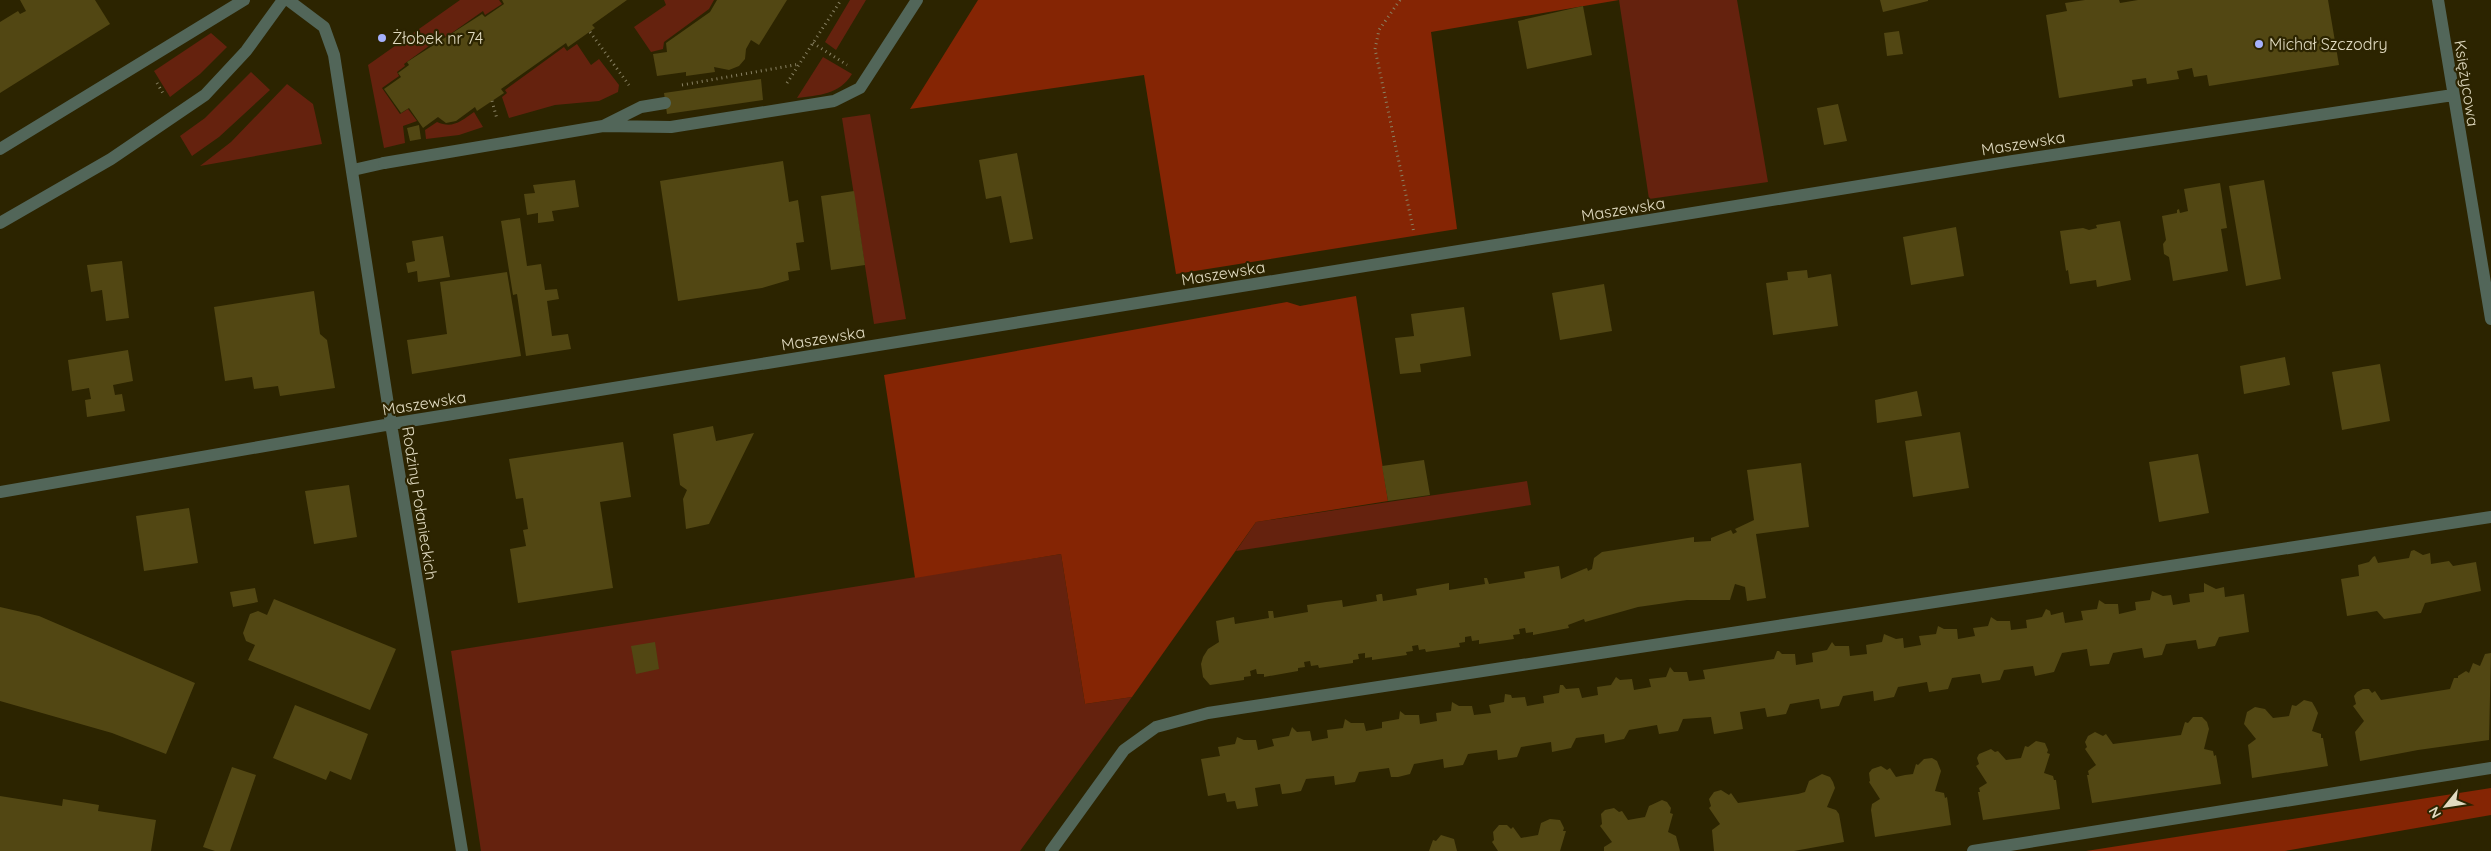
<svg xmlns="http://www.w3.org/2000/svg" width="2491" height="851" font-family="Quicksand,sans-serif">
	<rect width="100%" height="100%" fill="#2c2400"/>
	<path fill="#65220e" d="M 460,0 L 499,0 L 502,4 L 485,15 L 483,11 L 446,37 L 444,35 L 404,64 L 405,66 L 397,72 L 399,76 L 382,88 L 400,114 L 408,109 L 417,121 L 403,126 L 405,143 L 384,148 L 368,65 Z
		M 664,0 L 714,0 L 709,9 L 664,42 L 663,49 L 651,52 L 634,27 L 666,5 Z
		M 850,0 L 866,0 L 836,50 L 825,42 Z
		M 1619,0 L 1737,0 L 1768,182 L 1649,199 Z
		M 211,33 L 227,47 L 200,74 L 170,97 L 154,71 Z
		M 577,44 L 591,65 L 599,59 L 619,85 L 618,92 L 599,101 L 555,105 L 509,118 L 502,97 L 507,93 L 505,90 L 564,47 L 567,51 Z
		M 823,57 L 852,74 C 839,95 819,95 797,98 Z
		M 251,72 L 270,90 L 219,137 L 192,156 L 180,136 L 205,118 Z
		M 287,84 L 313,104 L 322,144 L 200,166 L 231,142 Z
		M 474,112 L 483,127 L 459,135 L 426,139 L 425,130 L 437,122 C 453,129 461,121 474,112 Z
		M 870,114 L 906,319 L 874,324 L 842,118 Z
		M 1527,481 L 1531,505 L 1236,551 L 1256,522 Z
		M 1061,554 L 1085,704 L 1132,697 L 1020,851 L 481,851 L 451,651 Z"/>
	<path fill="#852504" d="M 978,0 L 1619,0 L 1431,32 L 1457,229 L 1176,274 L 1144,75 L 910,109 Z
		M 1356,296 L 1388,501 L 1256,522 L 1132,697 L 1085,704 L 1061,554 L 915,578 L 884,375 L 1287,302 L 1300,306 Z
		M 2491,788 L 2491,815 L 2285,851 L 2086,851 Z"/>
	<path fill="#524713" d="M 20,0 L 95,0 L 110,24 L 0,93 L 0,22 L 18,11 L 20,14 L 26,11 Z
		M 502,0 L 627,0 L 592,25 L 595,28 L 568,47 L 566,43 L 501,89 L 504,93 L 477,111 L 475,107 L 456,121 L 446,123 L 438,117 L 423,128 L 409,108 L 401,113 L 384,89 L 401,77 L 398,73 L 409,65 L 407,62 L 482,14 L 485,17 L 504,4 Z
		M 717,0 L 787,0 L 759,45 L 751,40 L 746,49 L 745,59 L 739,66 L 729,70 L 714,67 L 715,72 L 686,76 L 686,72 L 657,76 L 653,54 L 667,52 L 666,43 L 710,12 Z
		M 1880,0 L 1928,0 L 1928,1 L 1883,12 Z
		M 2085,0 L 2119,0 L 2120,3 L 2138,0 L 2328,0 L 2339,65 L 2209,86 L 2207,75 L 2194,77 L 2192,68 L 2177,71 L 2179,79 L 2147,84 L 2146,78 L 2132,80 L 2133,86 L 2059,98 L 2046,15 L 2067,11 L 2065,3 Z
		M 1583,6 L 1592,55 L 1527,69 L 1518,21 Z
		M 1899,31 L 1903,54 L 1887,56 L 1884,33 Z
		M 761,79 L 763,100 L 667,114 L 664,93 Z
		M 1838,104 L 1847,141 L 1824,145 L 1817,108 Z
		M 419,125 L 421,139 L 410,141 L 407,128 Z
		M 1017,153 L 1033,239 L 1010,243 L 1001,196 L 986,199 L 979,160 Z
		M 783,161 L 789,202 L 798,200 L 804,242 L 796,243 L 800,270 L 788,272 L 789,280 L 762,288 L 678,301 L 660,181 Z
		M 575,180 L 579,207 L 552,211 L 554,221 L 538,223 L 538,213 L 527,215 L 524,194 L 535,193 L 533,185 Z
		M 2264,180 L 2281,279 L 2246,286 L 2229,186 Z
		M 2220,183 L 2227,228 L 2221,229 L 2228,271 L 2173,281 L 2169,257 L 2164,254 L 2163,244 L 2166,240 L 2162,216 L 2177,213 L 2177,210 L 2179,209 L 2180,213 L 2188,211 L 2184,189 Z
		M 854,191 L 865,265 L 831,270 L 821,196 Z
		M 520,218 L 527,266 L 541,264 L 545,290 L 557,289 L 559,299 L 547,301 L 552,336 L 568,334 L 571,349 L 526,356 L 517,294 L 513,295 L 501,221 Z
		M 2120,221 L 2131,280 L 2097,287 L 2096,280 L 2070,284 L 2068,270 L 2066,271 L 2060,231 L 2083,228 L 2089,230 L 2097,228 L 2096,225 Z
		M 1956,227 L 1964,276 L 1911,285 L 1903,237 Z
		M 443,236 L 450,277 L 418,282 L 417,271 L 408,273 L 406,263 L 415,261 L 412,241 Z
		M 122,261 L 129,318 L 106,321 L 102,290 L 91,292 L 87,265 Z
		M 1807,270 L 1808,278 L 1831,274 L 1838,326 L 1773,335 L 1766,283 L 1788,280 L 1787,272 Z
		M 507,272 L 521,356 L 412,374 L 407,340 L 447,334 L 440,282 Z
		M 1604,284 L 1612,331 L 1560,340 L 1552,293 Z
		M 314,291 L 320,334 L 327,340 L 335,388 L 280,396 L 278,386 L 254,389 L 252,377 L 225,381 L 214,307 Z
		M 1464,307 L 1471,356 L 1420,364 L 1421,372 L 1400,374 L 1395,338 L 1414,336 L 1411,314 Z
		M 128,350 L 133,381 L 113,385 L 115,395 L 122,394 L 125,411 L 87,417 L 85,400 L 91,399 L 89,388 L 72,391 L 68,360 Z
		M 2285,357 L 2290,385 L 2244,394 L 2240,366 Z
		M 2380,364 L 2390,421 L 2342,430 L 2332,372 Z
		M 1917,391 L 1922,416 L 1877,423 L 1875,400 Z
		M 713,426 L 716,441 L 754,433 L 709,524 L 686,529 L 683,499 L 687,490 L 680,485 L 673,434 Z
		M 1960,432 L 1969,488 L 1913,497 L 1905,441 Z
		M 623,442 L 631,497 L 600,502 L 613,588 L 518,603 L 510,549 L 526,546 L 523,530 L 528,529 L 523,498 L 516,499 L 509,459 Z
		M 2198,454 L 2209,513 L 2159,522 L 2149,462 Z
		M 1424,460 L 1430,495 L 1388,501 L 1382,466 Z
		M 1801,463 L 1809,527 L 1756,534 L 1766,598 L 1747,601 L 1745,587 L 1735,584 L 1730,600 L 1687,600 L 1638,607 L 1585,622 L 1584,619 L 1568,625 L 1569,628 L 1533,635 L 1533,632 L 1526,633 L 1525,628 L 1519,629 L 1520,634 L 1513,635 L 1514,639 L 1479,644 L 1479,640 L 1472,641 L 1471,636 L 1465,637 L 1465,642 L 1459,643 L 1460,647 L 1426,652 L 1425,649 L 1419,650 L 1418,645 L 1412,646 L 1413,651 L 1406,652 L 1407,655 L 1372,660 L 1372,657 L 1365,658 L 1365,653 L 1358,654 L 1359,659 L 1353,660 L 1353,663 L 1319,668 L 1318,665 L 1311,666 L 1310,661 L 1304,662 L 1305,667 L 1298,668 L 1298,671 L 1264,677 L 1264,674 L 1257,674 L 1256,669 L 1250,671 L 1251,676 L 1244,677 L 1244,680 L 1210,685 L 1203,677 L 1201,664 L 1203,657 L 1208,649 L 1219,642 L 1216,621 L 1234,617 L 1235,624 L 1269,618 L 1268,611 L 1273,611 L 1274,618 L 1308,612 L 1307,605 L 1326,602 L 1342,600 L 1343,607 L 1377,601 L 1376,595 L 1380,594 L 1382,594 L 1383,601 L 1417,595 L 1416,589 L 1449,583 L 1449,590 L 1485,584 L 1484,578 L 1487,578 L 1489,584 L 1525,578 L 1524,572 L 1559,566 L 1561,579 L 1584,569 L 1587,568 L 1588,571 L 1592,569 L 1594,558 L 1602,552 L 1694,537 L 1694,542 L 1711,541 L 1711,538 L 1731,530 L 1733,534 L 1737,532 L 1735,529 L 1754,520 L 1747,470 Z
		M 349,485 L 357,537 L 314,544 L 305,491 Z
		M 189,508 L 198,563 L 144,571 L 136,516 Z
		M 2414,550 L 2423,555 L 2430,553 L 2431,564 L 2449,561 L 2453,566 L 2476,562 L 2481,591 L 2425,603 L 2421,613 L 2384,619 L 2377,611 L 2347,616 L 2341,579 L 2359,576 L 2358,565 L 2369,562 L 2373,557 L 2375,556 L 2378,563 L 2409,558 L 2411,551 Z
		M 2204,583 L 2216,589 L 2224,587 L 2225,597 L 2244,594 L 2249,632 L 2219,637 L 2215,646 L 2198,649 L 2196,640 L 2166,644 L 2162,655 L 2144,658 L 2142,648 L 2113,653 L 2109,664 L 2090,666 L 2087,649 L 2062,653 L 2054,672 L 2035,676 L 2033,666 L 2004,670 L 2000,680 L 1982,683 L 1980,674 L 1952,678 L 1948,689 L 1929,692 L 1927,682 L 1898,687 L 1894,697 L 1874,701 L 1873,691 L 1843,696 L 1839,706 L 1821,709 L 1819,699 L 1790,704 L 1786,714 L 1767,717 L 1765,708 L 1740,712 L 1743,729 L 1714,734 L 1711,717 L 1683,719 L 1678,731 L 1659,734 L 1657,725 L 1629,730 L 1624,739 L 1614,741 L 1605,743 L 1604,734 L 1576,738 L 1571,748 L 1552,752 L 1551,742 L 1521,747 L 1517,757 L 1498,760 L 1497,750 L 1468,754 L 1463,765 L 1444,768 L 1443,759 L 1414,764 L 1410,774 L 1398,777 L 1391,777 L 1389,768 L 1359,772 L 1355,782 L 1335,785 L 1334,776 L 1306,779 L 1301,791 L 1291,793 L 1282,794 L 1280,784 L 1255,788 L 1258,806 L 1237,809 L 1235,801 L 1227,802 L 1225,793 L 1208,796 L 1201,759 L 1220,756 L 1218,747 L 1235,744 L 1237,737 L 1244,740 L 1256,740 L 1258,750 L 1274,746 L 1272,739 L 1289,736 L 1292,727 L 1297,732 L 1310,731 L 1312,741 L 1328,738 L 1327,730 L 1343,728 L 1345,719 L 1351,723 L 1364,723 L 1366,731 L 1382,728 L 1382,722 L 1399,719 L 1400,711 L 1405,715 L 1419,715 L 1420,724 L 1437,721 L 1436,713 L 1451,711 L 1452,702 L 1459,706 L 1472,706 L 1474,715 L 1491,713 L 1489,705 L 1504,702 L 1505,694 L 1511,695 L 1512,698 L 1525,697 L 1527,706 L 1544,703 L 1543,696 L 1559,693 L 1560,685 L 1563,685 L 1566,689 L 1579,688 L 1582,698 L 1598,695 L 1597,687 L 1611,685 L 1616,677 L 1620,680 L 1632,679 L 1634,690 L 1651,687 L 1649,679 L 1666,677 L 1670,667 L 1674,672 L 1687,672 L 1689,681 L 1705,679 L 1703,670 L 1774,659 L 1777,651 L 1779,651 L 1782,654 L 1795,654 L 1796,665 L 1813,662 L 1812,653 L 1827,650 L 1832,642 L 1835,646 L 1849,646 L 1850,656 L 1867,654 L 1866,645 L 1882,642 L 1884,634 L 1896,639 L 1903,638 L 1904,648 L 1921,645 L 1919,636 L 1936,634 L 1938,626 L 1944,629 L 1957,629 L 1958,639 L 1975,636 L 1973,628 L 1988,626 L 1991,617 L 1997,621 L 2010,621 L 2011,630 L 2027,628 L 2026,620 L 2042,617 L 2046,609 L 2050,611 L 2051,615 L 2063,612 L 2065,623 L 2083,620 L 2081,611 L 2097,609 L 2099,600 L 2105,604 L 2118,604 L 2119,614 L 2136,610 L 2135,602 L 2150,600 L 2152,591 L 2163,596 L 2171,595 L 2173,605 L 2190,602 L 2189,594 L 2204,592 Z
		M 255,588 L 258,602 L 233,607 L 230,592 Z
		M 274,599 L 396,649 L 370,710 L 248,660 L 255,645 L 246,641 L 243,633 L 250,614 L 258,611 L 267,615 Z
		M 0,607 L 39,616 L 195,683 L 166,754 L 112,733 L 0,701 Z
		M 655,642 L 659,669 L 636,674 L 631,646 Z
		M 2491,653 L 2489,740 L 2418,750 L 2360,761 L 2355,732 L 2364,721 L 2353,706 L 2356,704 L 2354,696 L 2357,692 L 2363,689 L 2369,689 L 2372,693 L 2375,691 L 2381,700 L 2450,689 L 2454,678 L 2458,678 L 2458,676 L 2466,671 L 2469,673 L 2473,663 L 2480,666 L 2485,654 Z
		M 2304,700 L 2312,702 L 2315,707 L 2318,713 L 2312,731 L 2321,734 L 2321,738 L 2323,738 L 2328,766 L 2252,778 L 2248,745 L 2256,739 L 2244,724 L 2247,712 L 2255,707 L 2265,709 L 2273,718 L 2289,716 L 2292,705 L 2296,706 Z
		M 295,705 L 368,734 L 351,780 L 330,771 L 326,780 L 273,758 Z
		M 2193,717 L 2202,717 L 2207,722 L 2209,729 L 2204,749 L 2213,751 L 2214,756 L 2216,755 L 2221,784 L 2092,803 L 2087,775 L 2089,775 L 2088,771 L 2096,765 L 2085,749 L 2087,747 L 2085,742 L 2088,736 L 2095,732 L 2103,736 L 2106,734 L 2113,744 L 2174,736 L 2181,735 L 2185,722 L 2188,723 Z
		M 2036,741 L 2045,743 L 2048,750 L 2047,753 L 2050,754 L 2044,773 L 2053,776 L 2054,780 L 2056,780 L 2060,809 L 1983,820 L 1978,792 L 1980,792 L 1979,788 L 1987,783 L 1976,766 L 1979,764 L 1977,758 L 1979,754 L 1991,749 L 1995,752 L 1998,751 L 2006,760 L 2021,758 L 2025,746 L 2028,747 Z
		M 1932,758 L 1937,761 L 1941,771 L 1935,791 L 1944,793 L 1945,798 L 1947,797 L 1951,825 L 1875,837 L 1871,810 L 1872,804 L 1880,799 L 1869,782 L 1870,781 L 1869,773 L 1872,769 L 1881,766 L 1887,770 L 1890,768 L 1896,777 L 1905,775 L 1913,774 L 1916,764 L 1918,765 L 1924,759 Z
		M 232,767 L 256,775 L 230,851 L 215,851 L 203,847 Z
		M 1822,774 L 1830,777 L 1833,782 L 1835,788 L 1827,807 L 1836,810 L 1839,814 L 1844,842 L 1794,851 L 1714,851 L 1712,830 L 1720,824 L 1709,808 L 1711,806 L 1709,799 L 1714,792 L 1721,790 L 1729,795 L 1731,793 L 1738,803 L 1798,794 L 1805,792 L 1809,781 Z
		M 0,796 L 62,806 L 63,799 L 99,805 L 98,811 L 156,820 L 151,851 L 0,851 Z
		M 1662,800 L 1667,802 L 1671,808 L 1670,813 L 1673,814 L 1668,832 L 1676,836 L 1680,851 L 1604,851 L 1604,847 L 1612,842 L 1600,826 L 1602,824 L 1601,814 L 1605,810 L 1614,808 L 1619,812 L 1622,811 L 1628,820 L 1645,817 L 1649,806 Z
		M 1550,819 L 1560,820 L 1564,828 L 1563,831 L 1566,831 L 1560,851 L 1498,851 L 1492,842 L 1494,840 L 1493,832 L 1499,825 L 1507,825 L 1511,829 L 1513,827 L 1521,838 L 1538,835 L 1541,823 Z
		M 1441,835 L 1454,839 L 1457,851 L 1429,851 L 1433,840 L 1436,841 Z"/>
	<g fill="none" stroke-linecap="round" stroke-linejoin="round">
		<path stroke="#898263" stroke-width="3" stroke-dasharray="1 4" stroke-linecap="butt" d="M 1400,0 L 1379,30 L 1375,49 L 1414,233
			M 590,32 L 629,85
			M 813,43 L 847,65
			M 157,83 L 164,95
			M 787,83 L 841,0
			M 682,85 L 800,64
			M 492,101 L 497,119"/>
		<path stroke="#526659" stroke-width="12" d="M 353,170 L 384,163
			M 1051,851 L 1124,750 L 1156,727 L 1208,713 L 2491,517
			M 1973,851 L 2491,768"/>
		<path stroke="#526659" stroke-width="12" d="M 288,0 L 324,27 L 334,55 L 391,424 L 462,851
			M 2438,0 L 2491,319
			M 605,125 L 641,107 L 665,103
			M 0,149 L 244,0
			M 384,163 L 603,126 L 671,127 L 834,101 L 860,88 L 917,0
			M 0,223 L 111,159 L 205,95 L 246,51 L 283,0
			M 0,492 L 391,424 L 2013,161 L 2453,95"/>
	</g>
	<g fill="#a5b1fc" stroke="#2c2400" stroke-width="2">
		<circle cx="382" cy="38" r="5"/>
		<circle cx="2259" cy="44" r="5"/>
	</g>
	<g text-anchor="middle" stroke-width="4.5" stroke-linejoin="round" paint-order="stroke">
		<g font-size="16" fill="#e1dbc1" stroke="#2c2400" text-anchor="start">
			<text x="392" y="44">Żłobek nr 74</text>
			<text x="2269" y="50">Michał Szczodry</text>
		</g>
		<g font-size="16" fill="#e1dbc1" stroke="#2c2400">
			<text transform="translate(2467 83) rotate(81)" y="6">Księżycowa</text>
			<text transform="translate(2023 143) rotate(-9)" y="6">Maszewska</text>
			<text transform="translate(1623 209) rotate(-9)" y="6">Maszewska</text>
			<text transform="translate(1223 273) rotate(-9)" y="6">Maszewska</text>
			<text transform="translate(823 338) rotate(-9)" y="6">Maszewska</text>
			<text transform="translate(424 403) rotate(-9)" y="6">Maszewska</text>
			<text transform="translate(420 503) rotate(81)" y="6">Rodziny Połanieckich</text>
		</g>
	</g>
	<g transform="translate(2446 806) rotate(240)" stroke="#2c2400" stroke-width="4" paint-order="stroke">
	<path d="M0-4L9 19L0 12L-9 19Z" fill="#e1dbc1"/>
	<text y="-8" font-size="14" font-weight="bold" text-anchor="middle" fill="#e1dbc1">N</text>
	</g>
</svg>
